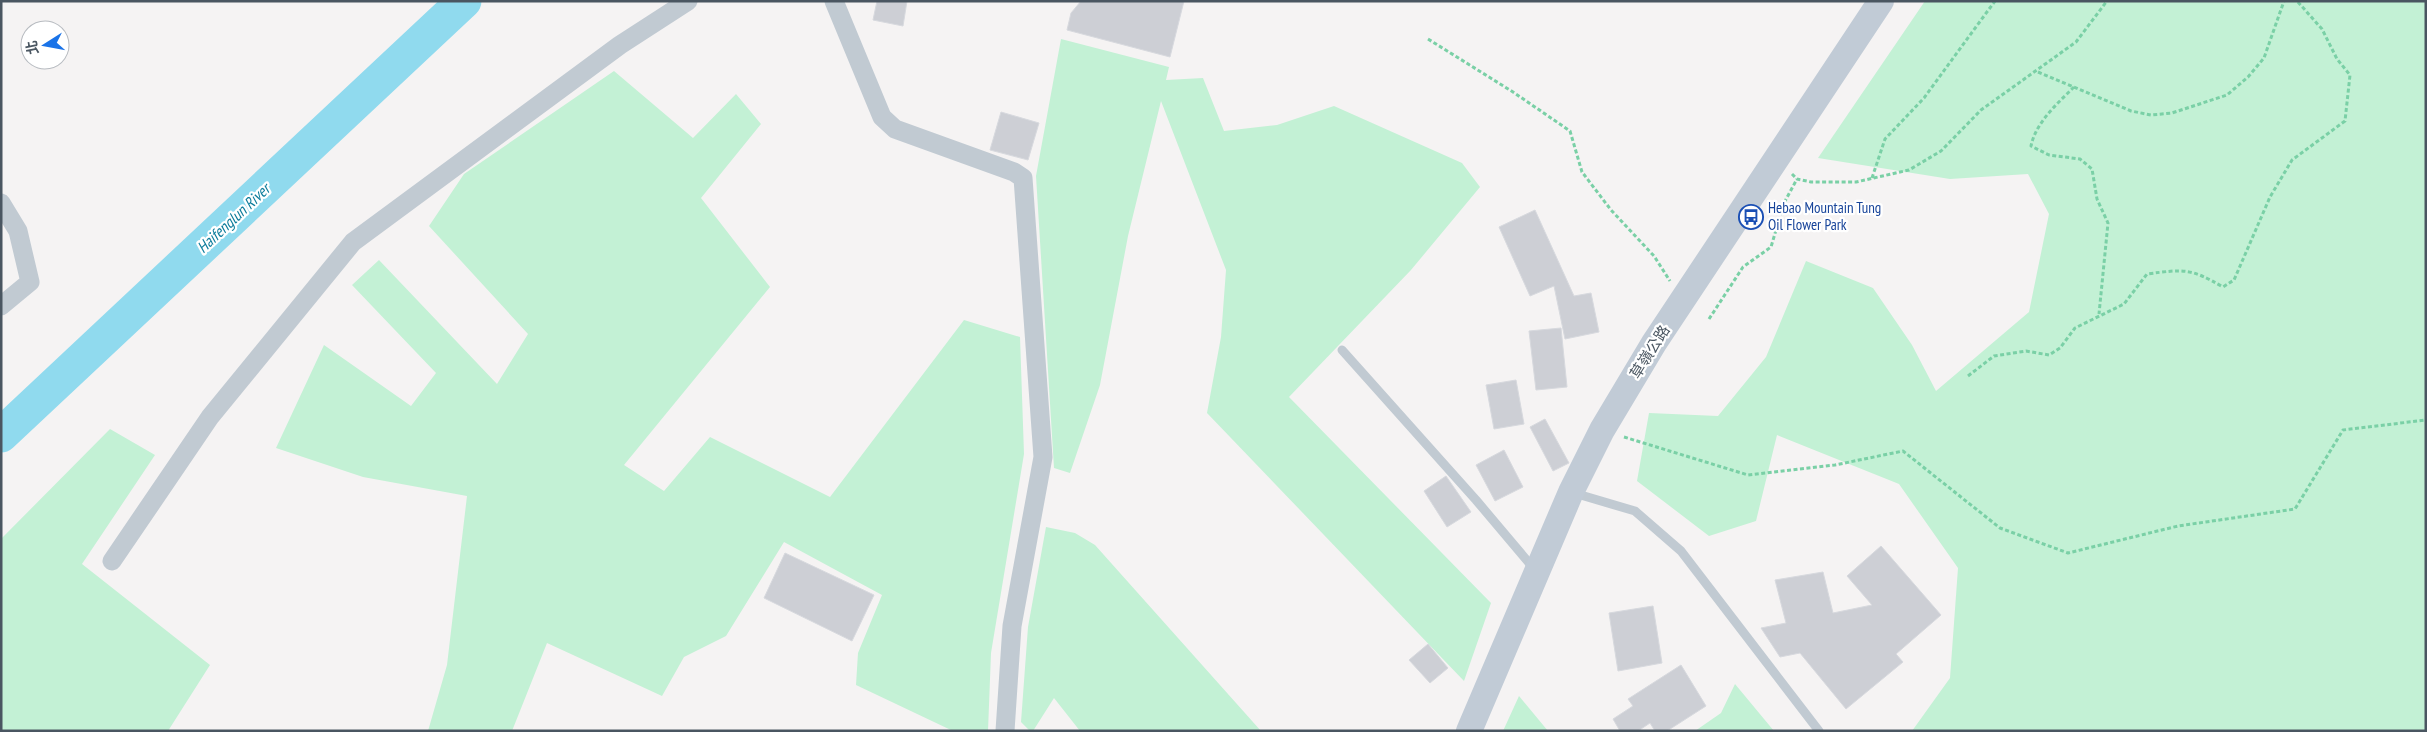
<svg xmlns="http://www.w3.org/2000/svg" width="2427" height="732" font-family="'PT Sans Narrow','Noto Sans TC',sans-serif">
	<rect width="100%" height="100%" fill="#f5f3f3"/>
	<path fill="#c3f1d5" d="M 1925,1 L 2426,1 L 2426,731 L 1912,731 L 1950,678 L 1958,568 L 1899,484 L 1777,435 L 1756,521 L 1709,536 L 1637,481 L 1649,413 L 1718,416 L 1766,357 L 1806,261 L 1873,288 L 1912,345 L 1936,391 L 2029,312 L 2049,214 L 2028,174 L 1950,179 L 1818,158 Z
		M 1061,39 L 1169,67 L 1166,80 L 1203,78 L 1224,131 L 1277,125 L 1334,106 L 1462,163 L 1480,187 L 1411,270 L 1289,397 L 1491,603 L 1464,681 L 1207,413 L 1221,337 L 1226,270 L 1161,101 L 1128,236 L 1100,385 L 1070,473 L 1054,468 L 1036,176 Z
		M 614,71 L 693,138 L 736,94 L 761,124 L 701,198 L 770,287 L 624,465 L 664,491 L 710,437 L 830,497 L 964,320 L 1020,337 L 1024,454 L 991,653 L 988,731 L 953,731 L 856,685 L 858,653 L 882,595 L 784,542 L 726,636 L 684,657 L 662,696 L 547,643 L 512,731 L 428,731 L 447,665 L 467,496 L 363,477 L 276,448 L 324,345 L 411,406 L 436,373 L 352,285 L 379,260 L 497,384 L 528,334 L 429,226 L 464,174 Z
		M 110,429 L 155,455 L 82,564 L 210,665 L 168,731 L 1,731 L 1,539 Z
		M 1046,527 L 1075,533 L 1095,545 L 1261,731 L 1080,731 L 1054,698 L 1033,731 L 1030,731 L 1021,722 L 1028,627 Z
		M 1735,684 L 1774,731 L 1695,731 L 1721,713 Z
		M 1519,696 L 1548,731 L 1503,731 Z"/>
	<g fill="none" stroke-linecap="round" stroke-linejoin="round">
		<path stroke="#90daee" stroke-width="35" d="M 1,435 L 464,1"/>
	</g>
	<path fill="#cdcfd5" stroke="#d7d9de" d="M 877,1 L 907,1 L 903,26 L 873,20 Z
		M 1081,1 L 1184,1 L 1170,57 L 1067,30 L 1071,13 Z
		M 1001,112 L 1039,123 L 1028,160 L 990,150 Z
		M 1535,210 L 1574,296 L 1591,293 L 1599,332 L 1565,339 L 1554,286 L 1530,296 L 1499,227 Z
		M 1561,328 L 1567,387 L 1536,390 L 1529,331 Z
		M 1516,380 L 1524,424 L 1494,429 L 1486,385 Z
		M 1545,419 L 1569,463 L 1553,471 L 1530,427 Z
		M 1504,450 L 1523,487 L 1495,501 L 1476,465 Z
		M 1446,476 L 1471,512 L 1447,527 L 1424,491 Z
		M 1881,546 L 1941,615 L 1896,654 L 1903,662 L 1846,709 L 1800,653 L 1780,657 L 1761,628 L 1786,623 L 1775,580 L 1823,572 L 1833,613 L 1872,605 L 1847,576 Z
		M 785,553 L 874,595 L 852,641 L 764,598 Z
		M 1653,606 L 1662,663 L 1618,671 L 1609,613 Z
		M 1428,644 L 1448,668 L 1430,683 L 1409,660 Z
		M 1681,665 L 1706,706 L 1667,731 L 1655,731 L 1650,723 L 1638,731 L 1620,731 L 1613,719 L 1633,706 L 1628,699 Z"/>
	<g fill="none" stroke-linecap="round" stroke-linejoin="round">
		<path stroke="#7ad0a6" stroke-width="3" stroke-dasharray="4 2.5" stroke-linecap="butt" d="M 1428,39 L 1513,92 L 1570,131 L 1582,172 L 1611,210 L 1654,256 L 1670,281
			M 2038,72 L 2131,111 L 2151,115 L 2172,113 L 2227,95 L 2248,77 L 2264,58 L 2284,1
			M 2074,87 C 2057,104 2036,122 2031,146 L 2049,155 L 2080,159 L 2092,169 L 2097,199 L 2108,223 L 2099,314
			M 1792,174 L 1797,179 L 1811,182 L 1856,182 L 1909,170 L 1941,151 L 1981,110 L 2076,42 L 2107,1
			M 1872,178 L 1885,139 L 1924,98 L 1995,1
			M 1709,319 L 1743,267 L 1771,247 L 1784,203 L 1797,179
			M 1968,376 L 1994,356 L 2026,351 L 2049,355 L 2060,348 L 2075,328 L 2124,304 L 2147,274 C 2185,269 2190,268 2223,287 L 2234,280 L 2270,197 L 2292,160 L 2345,121 L 2350,75 L 2337,59 L 2322,29 L 2297,1
			M 1624,437 L 1748,475 L 1835,465 L 1903,451 L 2000,528 L 2068,553 L 2178,526 L 2295,509 L 2343,430 L 2426,420"/>
		<path stroke="#c1cad2" stroke-width="9" d="M 1342,350 L 1476,500 L 1535,570
			M 1574,493 L 1635,511 L 1681,551 L 1819,731"/>
		<path stroke="#c1cad2" stroke-width="19" d="M 834,1 L 882,117 L 895,129 L 1014,172 L 1023,178 L 1043,457 L 1012,626 L 1005,731
			M 1,203 L 18,231 L 30,282 L 1,306
			M 112,561 L 210,417 L 353,242 L 620,45 L 688,1"/>
		<path stroke="#c1cbd6" stroke-width="26" d="M 1469,731 L 1571,492 L 1602,430 L 1654,343 L 1881,1"/>
	</g>
	<defs>
		<symbol id="bus-ring" viewBox="-11 -11 22 22"><circle r="9.5" fill="#fff" stroke="#1a4fb4" stroke-width="1.5"/><path d="M-5-6H5V4H4V6H2V4H-2V6H-4V4H-5ZM-3.5-4V0h7V-4ZM-3.5 1.2v1.5H-2V1.2ZM2 1.2v1.5H3.5V1.2Z" fill="#1a4fb4"/></symbol>
	</defs>
	<g fill-rule="evenodd">
		<use href="#bus-ring" x="1737" y="203" width="28" height="28"/>
	</g>
	<g text-anchor="middle" stroke-width="4.5" stroke-linejoin="round" paint-order="stroke">
		<g font-size="15" fill="#164399" stroke="#fff" text-anchor="start">
			<text x="1768" y="213">Hebao Mountain Tung<tspan x="1768" dy="17">Oil Flower Park</tspan></text>
		</g>
		<g font-size="15" fill="#4a5661" stroke="#fff">
			<text transform="translate(1650 352) rotate(-58)" y="5">草嶺公路</text>
		</g>
		<g font-size="16" font-style="italic" fill="#0c7c9b" stroke="#fff">
			<text transform="translate(233 218) rotate(-43)" y="6">Haifenglun River</text>
		</g>
	</g>
	<rect width="2427" height="732" fill="none" stroke="#4a5661" stroke-width="5"/>
	<g transform="translate(45 45) rotate(259)"><circle r="24" fill="#ffffff" stroke="#b7bbc0"/>
	<path d="M0-4L9 19L0 12L-9 19Z" fill="#1a73e8"/>
	<text y="-8" font-size="14" font-weight="bold" text-anchor="middle" fill="#4a5661">北</text>
	</g>
</svg>
